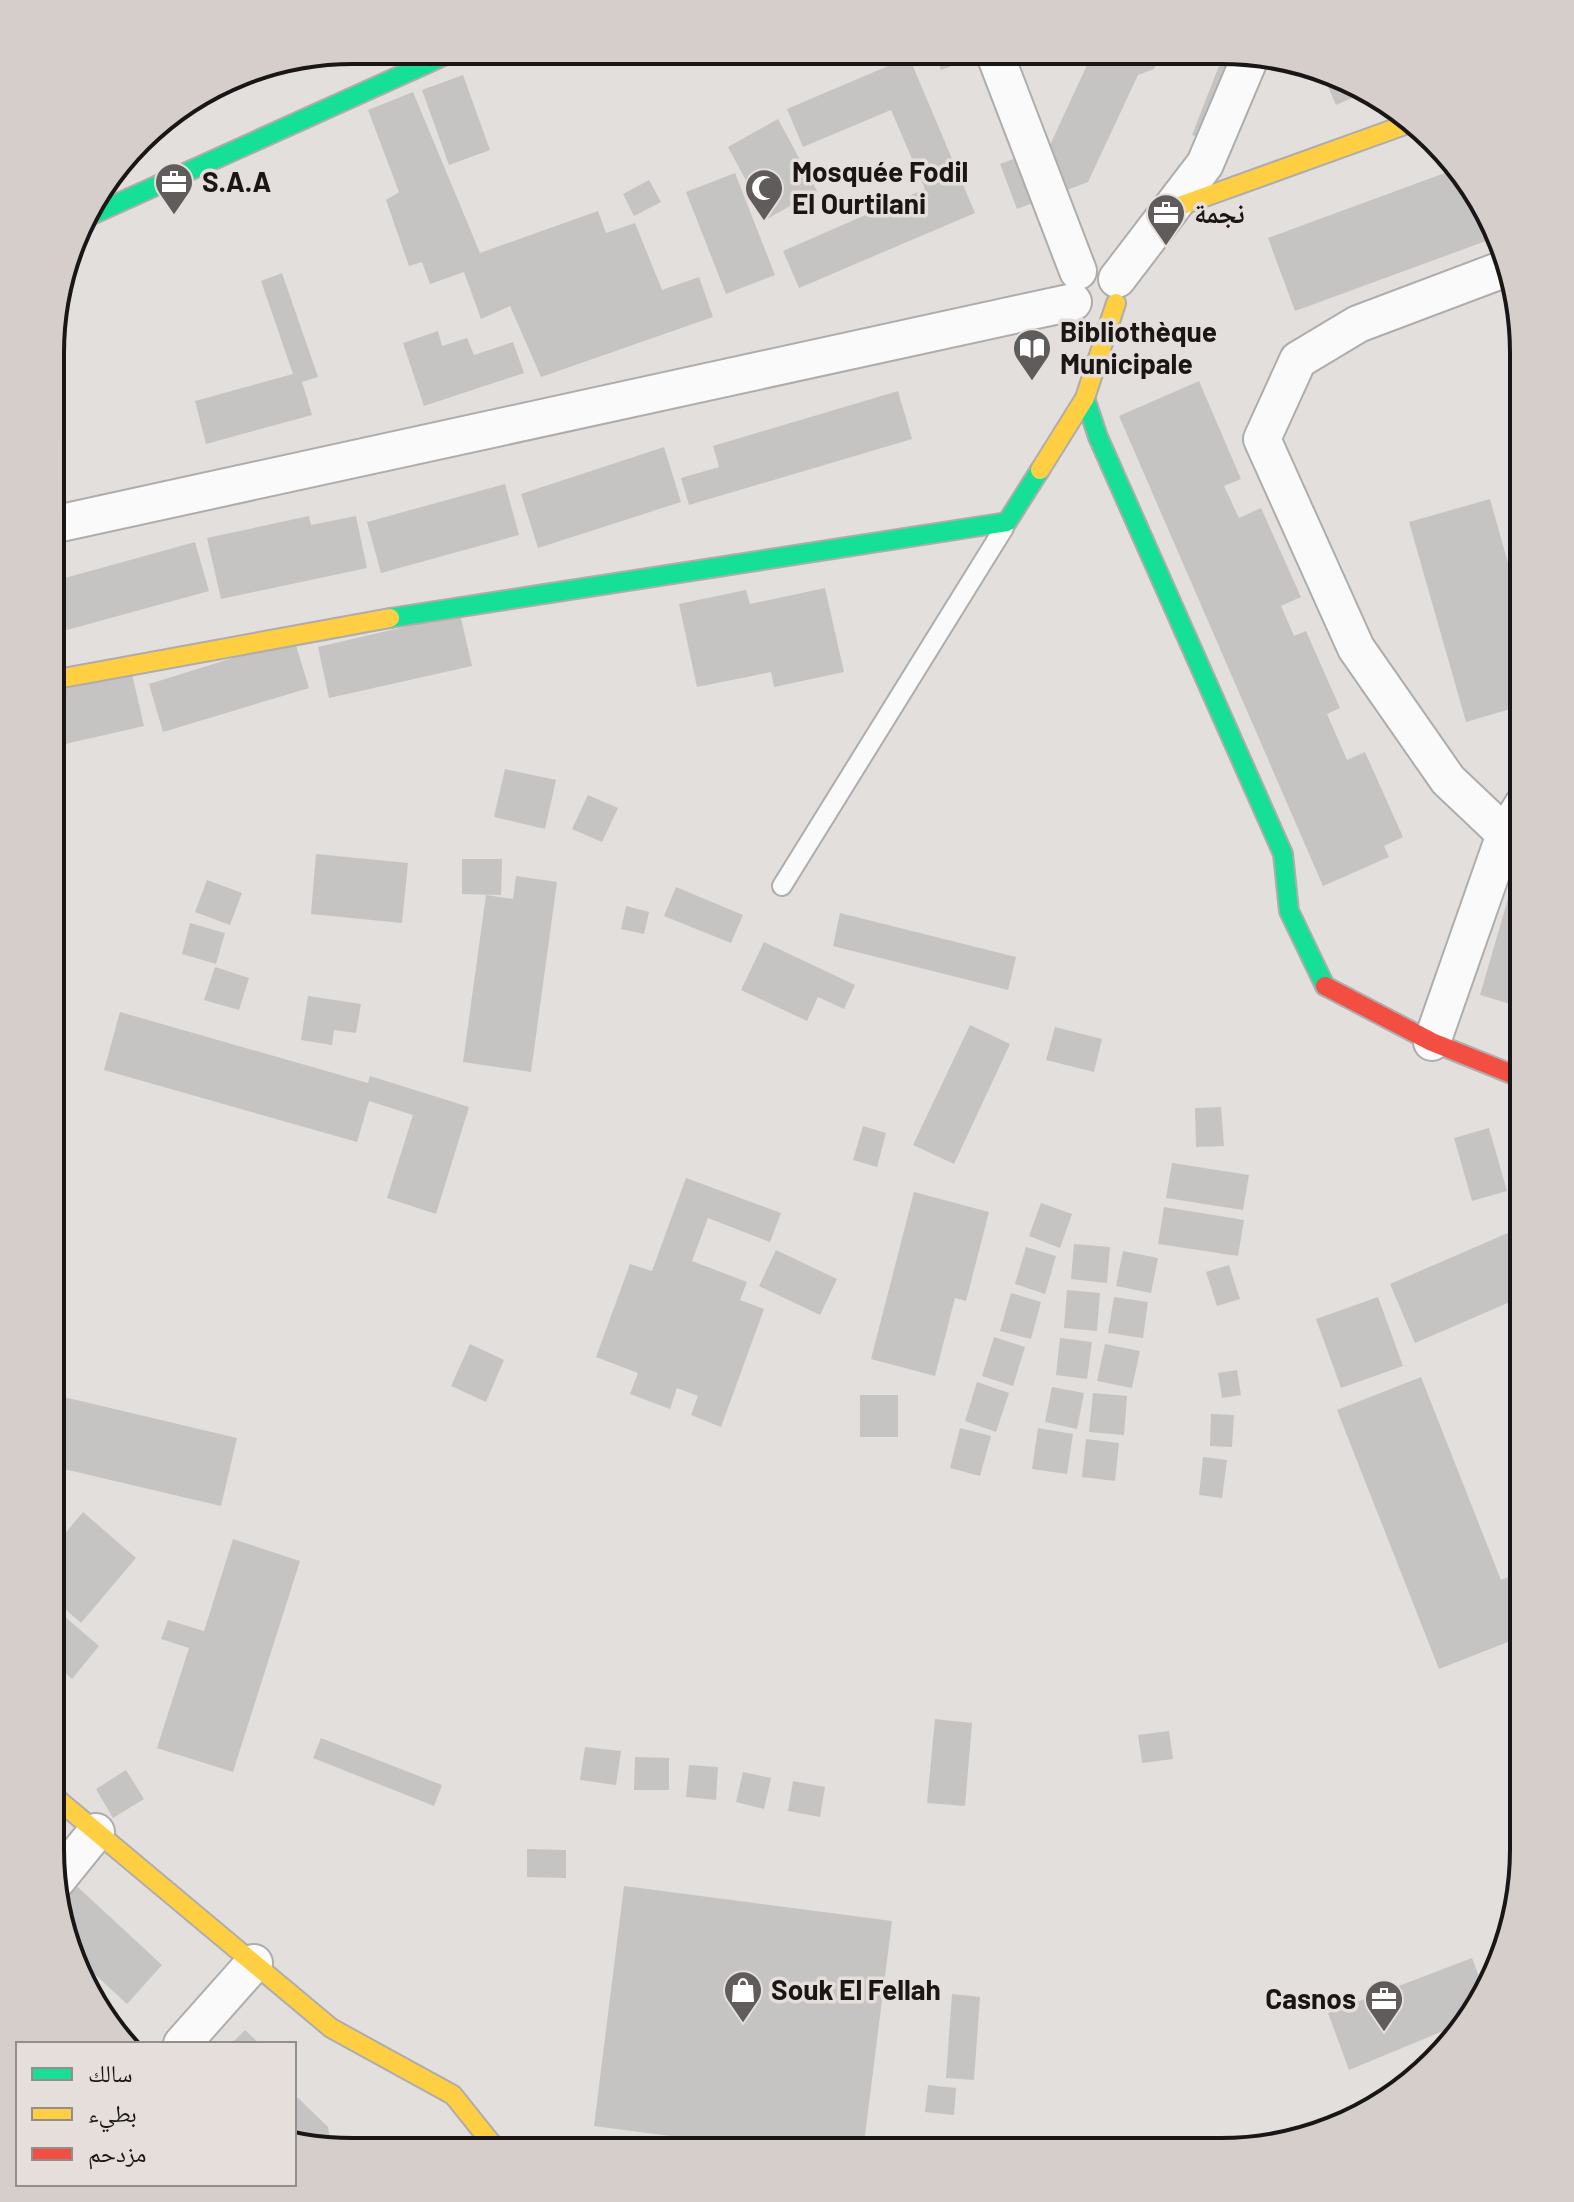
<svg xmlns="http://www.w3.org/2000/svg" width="1574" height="2202" font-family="Barlow,'Noto Naskh Arabic',sans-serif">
	<rect width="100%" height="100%" fill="#e2dfdd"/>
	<path fill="#c6c4c3" d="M 777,51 L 819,51 L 819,52 L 782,65 Z
		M 934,52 L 989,52 L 941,70 Z
		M 1093,52 L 1162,52 L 1154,69 L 1138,75 L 1088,182 L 1017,209 L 1000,164 L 1050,145 Z
		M 1224,53 L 1269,55 L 1232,151 L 1192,135 Z
		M 909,57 L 975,213 L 799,288 L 783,251 L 925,189 L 891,110 L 803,147 L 787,109 Z
		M 307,58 L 308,62 L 174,113 L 255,66 Z
		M 1320,69 L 1336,73 L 1368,91 L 1336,105 Z
		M 463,75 L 490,150 L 449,165 L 422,90 Z
		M 413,92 L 480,253 L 598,211 L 606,233 L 635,223 L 662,290 L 699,277 L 713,317 L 541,377 L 510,306 L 481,319 L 464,272 L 430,284 L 422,262 L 409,266 L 386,200 L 399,192 L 368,110 Z
		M 778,119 L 817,191 L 767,219 L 728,147 Z
		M 1453,170 L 1493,220 L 1497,237 L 1295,311 L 1268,238 Z
		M 735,173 L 775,275 L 726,294 L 686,192 Z
		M 649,180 L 661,202 L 634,216 L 623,194 Z
		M 282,273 L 318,377 L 302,382 L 312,415 L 206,444 L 195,401 L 293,374 L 261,281 Z
		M 438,331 L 442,346 L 467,338 L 474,355 L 513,342 L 524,373 L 424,406 L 403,343 Z
		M 1199,381 L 1241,479 L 1224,486 L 1239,518 L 1261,508 L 1301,597 L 1281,606 L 1294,636 L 1306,631 L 1340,708 L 1327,714 L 1347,760 L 1365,752 L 1403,837 L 1384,846 L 1389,857 L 1323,886 L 1119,416 Z
		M 898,391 L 912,439 L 689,505 L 681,478 L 719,467 L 713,446 Z
		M 664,447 L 681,502 L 538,548 L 521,494 Z
		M 505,484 L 519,535 L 381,573 L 367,522 Z
		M 1490,499 L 1524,620 L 1524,705 L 1466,722 L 1409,522 Z
		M 309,516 L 311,525 L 356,516 L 367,568 L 221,599 L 207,538 Z
		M 195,542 L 209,591 L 67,630 L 54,581 Z
		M 825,588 L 844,672 L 774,687 L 771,672 L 697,687 L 679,604 L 746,590 L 750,604 Z
		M 460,614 L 472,666 L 329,698 L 318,647 Z
		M 294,639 L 309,688 L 163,732 L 149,684 Z
		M 132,674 L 144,726 L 52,747 L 52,692 Z
		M 505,769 L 556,780 L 545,829 L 494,817 Z
		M 588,795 L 618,808 L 602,842 L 572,829 Z
		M 1523,847 L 1524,847 L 1524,1008 L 1480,995 Z
		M 316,854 L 408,863 L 402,923 L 311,914 Z
		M 462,859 L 502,859 L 501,895 L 462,894 Z
		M 516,876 L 557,882 L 531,1072 L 463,1062 L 486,895 L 513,899 Z
		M 207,880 L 242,893 L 230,925 L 195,912 Z
		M 676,887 L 743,915 L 731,943 L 664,916 Z
		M 626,906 L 649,912 L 644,934 L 621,929 Z
		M 840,913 L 1016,957 L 1008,990 L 833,946 Z
		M 190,923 L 225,933 L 216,964 L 182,954 Z
		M 764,942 L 855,985 L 844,1009 L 818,997 L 807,1021 L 741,990 Z
		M 215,967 L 249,978 L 239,1010 L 204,1000 Z
		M 308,996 L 361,1004 L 356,1033 L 334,1030 L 332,1045 L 301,1040 Z
		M 120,1012 L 368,1083 L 370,1076 L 469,1107 L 436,1214 L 387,1198 L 413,1115 L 369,1101 L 357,1142 L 104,1070 Z
		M 970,1025 L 1010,1044 L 954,1164 L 913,1145 Z
		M 1055,1027 L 1102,1039 L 1094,1072 L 1046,1060 Z
		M 51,1066 L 61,1067 L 53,1114 L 51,1114 Z
		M 1221,1107 L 1224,1146 L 1196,1147 L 1195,1108 Z
		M 863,1126 L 886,1133 L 877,1167 L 853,1160 Z
		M 1489,1128 L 1507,1191 L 1472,1201 L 1454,1138 Z
		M 1172,1163 L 1249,1175 L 1243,1210 L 1166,1198 Z
		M 686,1178 L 781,1213 L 770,1242 L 708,1218 L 692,1261 L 747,1282 L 740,1300 L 764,1309 L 721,1427 L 691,1415 L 698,1396 L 677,1388 L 670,1409 L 630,1394 L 638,1373 L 596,1357 L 630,1264 L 652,1271 Z
		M 914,1192 L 989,1212 L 966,1301 L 955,1298 L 935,1376 L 871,1359 Z
		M 1041,1203 L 1072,1214 L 1060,1248 L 1029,1236 Z
		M 1164,1207 L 1244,1220 L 1238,1256 L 1158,1244 Z
		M 1524,1226 L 1524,1296 L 1415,1343 L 1390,1284 Z
		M 1074,1244 L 1110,1247 L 1107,1283 L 1071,1279 Z
		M 1026,1247 L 1056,1256 L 1045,1294 L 1015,1284 Z
		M 776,1250 L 837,1279 L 820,1315 L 759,1286 Z
		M 1123,1251 L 1158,1258 L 1151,1293 L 1116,1286 Z
		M 1229,1265 L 1240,1299 L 1217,1306 L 1206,1272 Z
		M 1067,1290 L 1100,1293 L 1097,1331 L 1064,1328 Z
		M 1011,1293 L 1041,1302 L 1031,1339 L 1000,1331 Z
		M 1114,1297 L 1148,1302 L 1143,1338 L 1108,1333 Z
		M 1378,1297 L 1403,1366 L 1341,1388 L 1316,1319 Z
		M 994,1337 L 1025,1347 L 1013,1386 L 982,1376 Z
		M 1060,1338 L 1092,1342 L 1087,1379 L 1056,1375 Z
		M 470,1344 L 504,1360 L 486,1402 L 451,1386 Z
		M 1105,1344 L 1140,1351 L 1132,1388 L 1097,1381 Z
		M 1237,1370 L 1241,1395 L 1222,1398 L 1218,1373 Z
		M 1421,1377 L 1501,1580 L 1523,1571 L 1523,1636 L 1439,1669 L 1337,1410 Z
		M 977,1382 L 1009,1393 L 996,1432 L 965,1421 Z
		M 1052,1387 L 1084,1393 L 1077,1429 L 1045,1422 Z
		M 1093,1393 L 1127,1396 L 1124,1435 L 1089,1432 Z
		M 51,1394 L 237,1438 L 221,1506 L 51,1466 Z
		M 860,1395 L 898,1395 L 898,1437 L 860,1437 Z
		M 1211,1414 L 1234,1415 L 1232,1447 L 1210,1446 Z
		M 960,1428 L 991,1436 L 980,1476 L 950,1468 Z
		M 1038,1428 L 1073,1434 L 1067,1474 L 1032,1469 Z
		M 1086,1439 L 1119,1443 L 1115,1481 L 1082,1477 Z
		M 1203,1457 L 1227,1460 L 1222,1498 L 1199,1495 Z
		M 83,1512 L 136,1558 L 81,1623 L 50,1596 L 51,1550 Z
		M 233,1539 L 300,1561 L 233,1772 L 157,1748 L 189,1648 L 161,1639 L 168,1620 L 204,1631 Z
		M 50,1604 L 99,1646 L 72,1679 L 50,1660 Z
		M 935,1719 L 972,1723 L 965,1806 L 927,1803 Z
		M 1169,1731 L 1173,1759 L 1142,1763 L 1138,1735 Z
		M 321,1738 L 442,1785 L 434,1806 L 313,1758 Z
		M 585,1747 L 621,1751 L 616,1785 L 580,1780 Z
		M 635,1757 L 669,1758 L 669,1790 L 634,1790 Z
		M 689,1765 L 718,1767 L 716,1800 L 686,1797 Z
		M 126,1770 L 144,1799 L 113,1818 L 96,1789 Z
		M 743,1772 L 771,1778 L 764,1809 L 736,1802 Z
		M 793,1781 L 825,1787 L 820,1817 L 788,1811 Z
		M 527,1849 L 566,1850 L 566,1878 L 527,1877 Z
		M 54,1865 L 162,1965 L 127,2004 L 75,1956 Z
		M 624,1886 L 892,1921 L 863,2151 L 784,2151 L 594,2126 Z
		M 1472,1958 L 1485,1993 L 1472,2019 L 1349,2070 L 1328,2013 Z
		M 952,1994 L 980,1997 L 974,2080 L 946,2078 Z
		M 245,2030 L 260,2044 L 231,2044 Z
		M 928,2085 L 956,2088 L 954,2115 L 925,2112 Z
		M 294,2094 L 328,2127 L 330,2138 L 319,2149 L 294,2142 Z
		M 968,2144 L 1003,2149 L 1003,2151 L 967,2151 Z"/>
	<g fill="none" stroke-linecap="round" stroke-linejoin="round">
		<defs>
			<path id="lane" d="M 782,886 L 1004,528"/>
			<path id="street" d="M 994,52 L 1078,271
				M 1504,269 L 1358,324 L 1298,360 L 1262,439 L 1356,648 L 1448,780 L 1505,834
				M 1117,279 L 1205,164 L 1252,53
				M 52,525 L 1073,302
				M 1432,1042 L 1505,834 L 1524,803
				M 57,1880 L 96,1832
				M 182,2044 L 254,1963"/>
			<path id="fast" d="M 85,218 L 457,50
				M 1085,398 L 1098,437 L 1283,854 L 1289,911 L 1325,986
				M 390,618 L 1007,522 L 1040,470"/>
			<path id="slow" d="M 1174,208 L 1413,122
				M 1040,470 L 1085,398 L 1116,303
				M 52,680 L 390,618
				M 50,1793 L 331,2028 L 453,2095 L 497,2150"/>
			<path id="jam" d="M 1325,986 L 1432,1042 L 1524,1079"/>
		</defs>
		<use href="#lane" stroke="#afadac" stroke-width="22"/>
		<use href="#street" stroke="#afadac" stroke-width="40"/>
		<use href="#fast" stroke="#afadac" stroke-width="22"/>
		<use href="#slow" stroke="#afadac" stroke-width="22"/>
		<use href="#jam" stroke="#afadac" stroke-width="22"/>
		<use href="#lane" stroke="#fbfafa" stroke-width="18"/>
		<use href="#street" stroke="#fbfafa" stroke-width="36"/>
		<use href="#fast" stroke="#16e098" stroke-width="18"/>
		<use href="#slow" stroke="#ffcf43" stroke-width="18"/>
		<use href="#jam" stroke="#f24e42" stroke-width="18"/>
	</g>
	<defs>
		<symbol id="office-pin" viewBox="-11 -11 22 30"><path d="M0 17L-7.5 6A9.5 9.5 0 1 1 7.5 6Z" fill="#5f5c5b" stroke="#e5deda"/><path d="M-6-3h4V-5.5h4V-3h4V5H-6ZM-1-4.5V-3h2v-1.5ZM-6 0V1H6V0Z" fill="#fff"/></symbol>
		<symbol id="mosque-pin" viewBox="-11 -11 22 30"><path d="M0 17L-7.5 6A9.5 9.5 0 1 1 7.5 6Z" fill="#5f5c5b" stroke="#e5deda"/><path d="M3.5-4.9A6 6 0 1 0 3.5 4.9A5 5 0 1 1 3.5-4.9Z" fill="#fff"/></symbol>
		<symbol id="library-pin" viewBox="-11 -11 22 30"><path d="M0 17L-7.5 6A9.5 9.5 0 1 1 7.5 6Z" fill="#5f5c5b" stroke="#e5deda"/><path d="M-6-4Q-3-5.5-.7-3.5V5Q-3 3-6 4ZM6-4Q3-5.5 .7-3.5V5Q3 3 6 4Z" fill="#fff"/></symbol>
		<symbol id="shop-pin" viewBox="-11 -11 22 30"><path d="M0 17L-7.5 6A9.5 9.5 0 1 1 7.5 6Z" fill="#5f5c5b" stroke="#e5deda"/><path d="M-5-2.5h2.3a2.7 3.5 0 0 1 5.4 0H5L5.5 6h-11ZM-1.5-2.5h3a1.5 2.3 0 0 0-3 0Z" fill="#fff"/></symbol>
	</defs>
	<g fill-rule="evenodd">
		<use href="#office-pin" x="152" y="160" width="44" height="60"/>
		<use href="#mosque-pin" x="742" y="166" width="44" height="60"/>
		<use href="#office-pin" x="1144" y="191" width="44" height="60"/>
		<use href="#library-pin" x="1010" y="326" width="44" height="60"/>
		<use href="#shop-pin" x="721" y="1968" width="44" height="60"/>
		<use href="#office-pin" x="1362" y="1977" width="44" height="60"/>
	</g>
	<g text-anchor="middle" stroke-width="7" stroke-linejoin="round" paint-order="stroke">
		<g font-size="28" font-weight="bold" fill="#191615" stroke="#e5deda" text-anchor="start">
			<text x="792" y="182">Mosquée Fodil<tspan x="792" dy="32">El Ourtilani</tspan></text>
			<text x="202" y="192">S.A.A</text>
			<text x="1194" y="223">نجمة</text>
			<text x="1060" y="342">Bibliothèque<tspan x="1060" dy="32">Municipale</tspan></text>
			<text x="771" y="2000">Souk El Fellah</text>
			<text x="1356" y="2009" text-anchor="end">Casnos</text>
		</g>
	</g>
	<path d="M0 0H1574V2202H0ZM353 64H1221A289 289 0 0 1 1510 353V1849A289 289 0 0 1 1221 2138H353A289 289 0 0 1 64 1849V353A289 289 0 0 1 353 64Z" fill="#d5ceca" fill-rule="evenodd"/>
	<path fill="none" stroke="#191615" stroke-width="4" d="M353 64H1221A289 289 0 0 1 1510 353V1849A289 289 0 0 1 1221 2138H353A289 289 0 0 1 64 1849V353A289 289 0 0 1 353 64Z"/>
	<rect x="16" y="2042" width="280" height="144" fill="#e5deda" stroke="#938e8b" stroke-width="2"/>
	<rect x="32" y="2068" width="40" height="12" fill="#16e098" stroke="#938e8b" stroke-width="2"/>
	<text x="88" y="2082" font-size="24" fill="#191615">سالك</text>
	<rect x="32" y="2108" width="40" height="12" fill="#ffcf43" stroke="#938e8b" stroke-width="2"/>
	<text x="88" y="2122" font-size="24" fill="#191615">بطيء</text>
	<rect x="32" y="2148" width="40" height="12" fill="#f24e42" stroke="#938e8b" stroke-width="2"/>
	<text x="88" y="2162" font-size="24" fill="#191615">مزدحم</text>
</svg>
